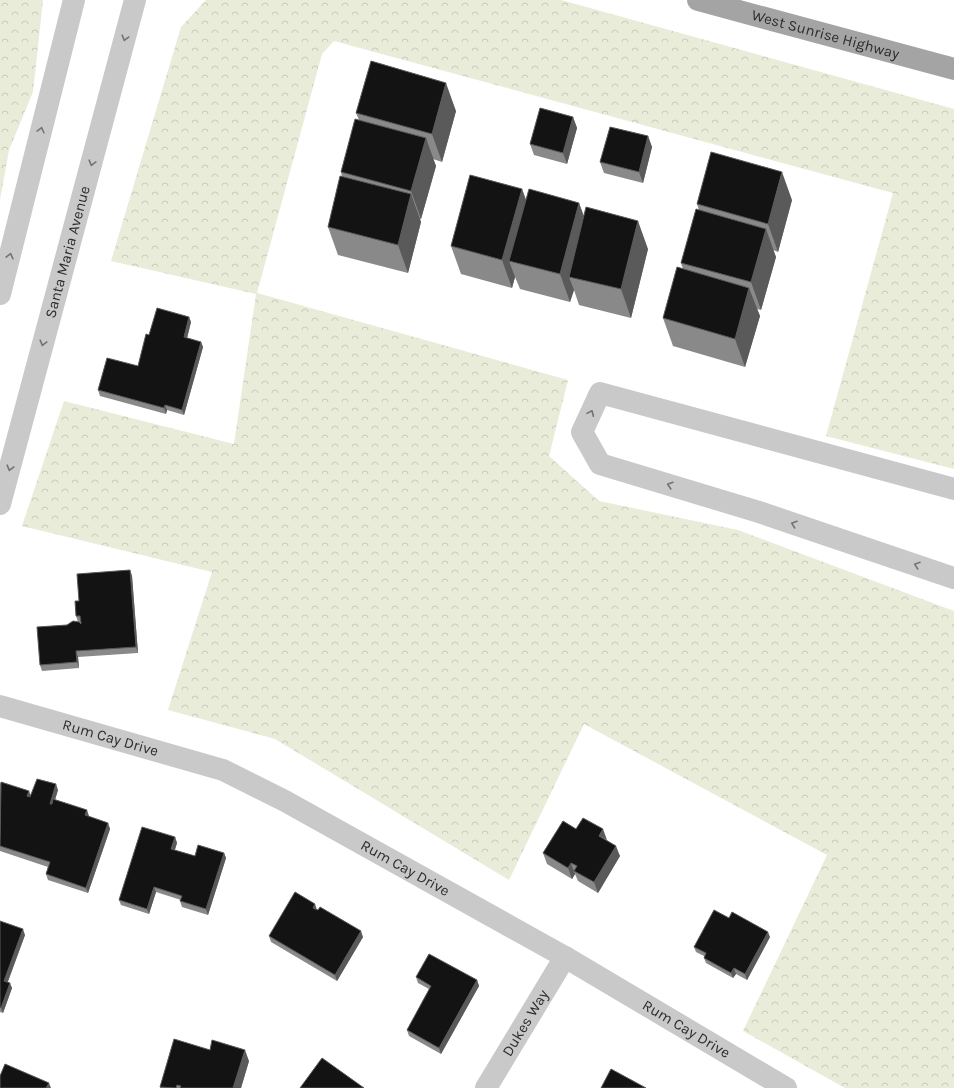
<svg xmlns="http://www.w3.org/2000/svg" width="954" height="1088" font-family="Karla,sans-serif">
	<defs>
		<pattern id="forest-crowns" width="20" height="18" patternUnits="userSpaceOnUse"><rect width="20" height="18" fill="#e8ecd8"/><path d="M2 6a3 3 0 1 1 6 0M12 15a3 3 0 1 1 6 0" fill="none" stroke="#c7cbba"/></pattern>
	</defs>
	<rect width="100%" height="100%" fill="#fff"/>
	<path fill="url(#forest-crowns)" d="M 0,0 L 43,0 L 33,92 L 9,150 L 0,200 Z
		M 206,0 L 561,0 L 954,109 L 954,469 L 826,436 L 893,193 L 334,41 L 322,54 L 257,293 L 568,380 L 549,456 L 599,501 L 738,530 L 954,611 L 954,1088 L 845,1088 L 743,1031 L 827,855 L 584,724 L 509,880 L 275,739 L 168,710 L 212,572 L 22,526 L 64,401 L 234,444 L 256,294 L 111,261 L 181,27 Z"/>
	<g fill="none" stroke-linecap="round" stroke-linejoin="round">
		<g stroke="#c9c9c9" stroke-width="22">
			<path d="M 0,294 L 74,0"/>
			<path d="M 954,489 L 600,393 L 582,432 L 600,464 L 759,512 L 954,578"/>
			<path id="s1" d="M 0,504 L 135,0"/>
			<path id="s2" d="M 0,706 L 223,770 L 285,801 L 565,957 L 786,1088"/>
			<path id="s3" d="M 486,1088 L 565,957"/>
		</g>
		<path stroke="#a4a4a4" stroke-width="22" id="s4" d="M 698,0 L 954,69"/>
	</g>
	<path fill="#898989" d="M 456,111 L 442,162 L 433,159 L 436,166 L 421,219 L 420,219 L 421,222 L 408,273 L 338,255 L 328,227 L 342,177 L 341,172 L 359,120 L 356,113 Z
		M 573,117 L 577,128 L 567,164 L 534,155 L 530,144 Z
		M 648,136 L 652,147 L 643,183 L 604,173 L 600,162 Z
		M 522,189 L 526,200 L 579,203 L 584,216 L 648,249 L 631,318 L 579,305 L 574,290 L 570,302 L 520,289 L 515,277 L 512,288 L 461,274 L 451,246 Z
		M 792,200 L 778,252 L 773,250 L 776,257 L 761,310 L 757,309 L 760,316 L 745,367 L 673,346 L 663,318 L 683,269 L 681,263 L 699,210 L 697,204 Z
		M 189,317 L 191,322 L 187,338 L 201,342 L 203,347 L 184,415 L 167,410 L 166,414 L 100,396 L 98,390 L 138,366 Z
		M 130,570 L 132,576 L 138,653 L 78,657 L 79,668 L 42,671 L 40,665 L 81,624 L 81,622 L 78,622 L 76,616 L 79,601 Z
		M 0,783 L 31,796 L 58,790 L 55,800 L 89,816 L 88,816 L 108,823 L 110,829 L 88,893 L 48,880 L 46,874 L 48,867 L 0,851 Z
		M 576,829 L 607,840 L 620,856 L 598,893 L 578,881 L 575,874 L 572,879 L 547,864 L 543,853 Z
		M 175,837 L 177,843 L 175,850 L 195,856 L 224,853 L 226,858 L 208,915 L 182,907 L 180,901 L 181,900 L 156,892 L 149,914 L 121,905 L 119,900 Z
		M 317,910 L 363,937 L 337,981 L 271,942 L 269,936 Z
		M 729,918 L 770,937 L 747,980 L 736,974 L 733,978 L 706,963 L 704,958 L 704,956 L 696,952 L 694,947 Z
		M 0,921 L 25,935 L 8,982 L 12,988 L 3,1013 L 0,1012 Z
		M 416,977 L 477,980 L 479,986 L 441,1054 L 409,1036 L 407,1030 L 429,989 L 418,983 Z
		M 210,1050 L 249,1061 L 241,1088 L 160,1088 L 160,1087 Z"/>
	<path fill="#5a5a5a" d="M 446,83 L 456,111 L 442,162 L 432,134 Z
		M 573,117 L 577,128 L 567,164 L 563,153 Z
		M 648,136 L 652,147 L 643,183 L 639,172 Z
		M 426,138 L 436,166 L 421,219 L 411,191 Z
		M 782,172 L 792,200 L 778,252 L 768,224 Z
		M 522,189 L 532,217 L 509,261 L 515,277 L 512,288 L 502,260 Z
		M 411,194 L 421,222 L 408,273 L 398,245 Z
		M 579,203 L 589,231 L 569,277 L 574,290 L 570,302 L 560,274 Z
		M 638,221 L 648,249 L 631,318 L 621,289 Z
		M 766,229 L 776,257 L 761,310 L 751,282 Z
		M 749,288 L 760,316 L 745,367 L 735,339 Z
		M 189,317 L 191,322 L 186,342 L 184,337 Z
		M 201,342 L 203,347 L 184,415 L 182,410 Z
		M 165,405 L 167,410 L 166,414 L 164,408 Z
		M 130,570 L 132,576 L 138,653 L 136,647 Z
		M 76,651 L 78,657 L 79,668 L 77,662 Z
		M 56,784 L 58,790 L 52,809 L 50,804 Z
		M 29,791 L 31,796 L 29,802 L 27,796 Z
		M 87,810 L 89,816 L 87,821 L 85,815 Z
		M 108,823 L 110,829 L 88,893 L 86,888 Z
		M 603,829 L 607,840 L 599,836 Z
		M 175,837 L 177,843 L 173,855 L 171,849 Z
		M 616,846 L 620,856 L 598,893 L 594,882 Z
		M 224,853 L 226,858 L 208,915 L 206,909 Z
		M 571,863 L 575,874 L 572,879 L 568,868 Z
		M 154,887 L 156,892 L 149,914 L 147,909 Z
		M 315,904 L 317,910 L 313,908 Z
		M 23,929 L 25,935 L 6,986 L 4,981 Z
		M 361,931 L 363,937 L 337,981 L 335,975 Z
		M 768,932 L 770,937 L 747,980 L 745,974 Z
		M 734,968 L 736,974 L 733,978 L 731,973 Z
		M 477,980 L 479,986 L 441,1054 L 439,1048 Z
		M 10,983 L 12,988 L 3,1013 L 1,1008 Z
		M 245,1050 L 249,1061 L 241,1088 L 233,1088 Z
		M 49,1083 L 51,1088 L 46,1088 Z"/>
	<path fill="#131313" stroke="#5a5a5a" d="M 371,61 L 446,83 L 432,134 L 356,113 Z
		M 540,108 L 573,117 L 563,153 L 530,144 Z
		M 355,119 L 426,138 L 411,191 L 341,172 Z
		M 610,127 L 648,136 L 639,172 L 600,162 Z
		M 711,152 L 782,172 L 768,224 L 697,204 Z
		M 470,175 L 522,189 L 502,260 L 451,246 Z
		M 340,176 L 411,194 L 398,245 L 328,227 Z
		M 529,189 L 579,203 L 560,274 L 509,261 Z
		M 586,207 L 638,221 L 621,289 L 569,277 Z
		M 696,209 L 766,229 L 751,282 L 681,263 Z
		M 677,267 L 749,288 L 735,339 L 663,318 Z
		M 157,308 L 189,317 L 184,337 L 201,342 L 182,410 L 165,405 L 164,408 L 98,390 L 107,358 L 138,366 L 146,334 L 149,335 Z
		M 130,570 L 136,647 L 76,651 L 77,662 L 40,665 L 37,627 L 67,625 L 73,621 L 79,622 L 81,624 L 80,616 L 76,616 L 75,601 L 79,601 L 77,574 Z
		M 37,779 L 56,784 L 50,804 L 52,804 L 53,799 L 87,810 L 85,815 L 108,823 L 86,888 L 46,874 L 50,862 L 0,846 L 1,782 L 29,791 L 27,796 L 30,797 Z
		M 583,818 L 603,829 L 599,836 L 616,846 L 594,882 L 574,871 L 577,866 L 571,863 L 568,868 L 543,853 L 563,821 L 576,829 Z
		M 142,827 L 175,837 L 171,849 L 195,856 L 198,845 L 224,853 L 206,909 L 180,901 L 182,896 L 154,887 L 147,909 L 119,900 Z
		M 295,892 L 315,904 L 313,908 L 318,910 L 320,907 L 361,931 L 335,975 L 269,936 Z
		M 714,910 L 729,918 L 732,912 L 768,932 L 745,974 L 734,968 L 731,973 L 704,958 L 706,953 L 694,947 Z
		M 0,921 L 23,929 L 4,981 L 10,983 L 1,1008 L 0,1007 Z
		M 429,954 L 477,980 L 439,1048 L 407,1030 L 431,986 L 416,977 Z
		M 174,1039 L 210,1050 L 212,1040 L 245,1050 L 233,1088 L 180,1088 L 181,1086 L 177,1085 L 176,1088 L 160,1087 Z
		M 322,1058 L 364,1088 L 300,1088 Z
		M 5,1064 L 49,1083 L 46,1088 L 0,1088 L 0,1076 Z
		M 611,1069 L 646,1088 L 601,1088 Z"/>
	<defs><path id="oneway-chevron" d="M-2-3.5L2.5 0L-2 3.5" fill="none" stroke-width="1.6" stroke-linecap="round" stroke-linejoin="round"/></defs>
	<g stroke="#737373">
		<use href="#oneway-chevron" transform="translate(125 38) rotate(105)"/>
		<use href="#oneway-chevron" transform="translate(41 130) rotate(-76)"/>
		<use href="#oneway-chevron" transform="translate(92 163) rotate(105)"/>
		<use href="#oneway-chevron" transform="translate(10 256) rotate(-76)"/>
		<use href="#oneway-chevron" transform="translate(43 343) rotate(105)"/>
		<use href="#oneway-chevron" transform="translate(591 413) rotate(-66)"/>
		<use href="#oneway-chevron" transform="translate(10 468) rotate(105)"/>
		<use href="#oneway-chevron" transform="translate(670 485) rotate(-163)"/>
		<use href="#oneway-chevron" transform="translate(794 524) rotate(-161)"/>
		<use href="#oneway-chevron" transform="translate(917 565) rotate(-161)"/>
	</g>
	<g text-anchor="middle" stroke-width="4" stroke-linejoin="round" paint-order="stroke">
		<g font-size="15" fill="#2c2c2c" stroke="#fff">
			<text dy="5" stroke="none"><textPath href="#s4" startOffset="132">West Sunrise Highway</textPath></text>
			<text dy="5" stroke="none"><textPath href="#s1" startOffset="261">Santa Maria Avenue</textPath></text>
			<text dy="5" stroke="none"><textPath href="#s2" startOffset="115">Rum Cay Drive</textPath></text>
			<text dy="5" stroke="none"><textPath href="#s2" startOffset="439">Rum Cay Drive</textPath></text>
			<text dy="5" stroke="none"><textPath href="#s3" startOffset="76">Dukes Way</textPath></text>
			<text dy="5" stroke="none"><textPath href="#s2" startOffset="763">Rum Cay Drive</textPath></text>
		</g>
	</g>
</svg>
